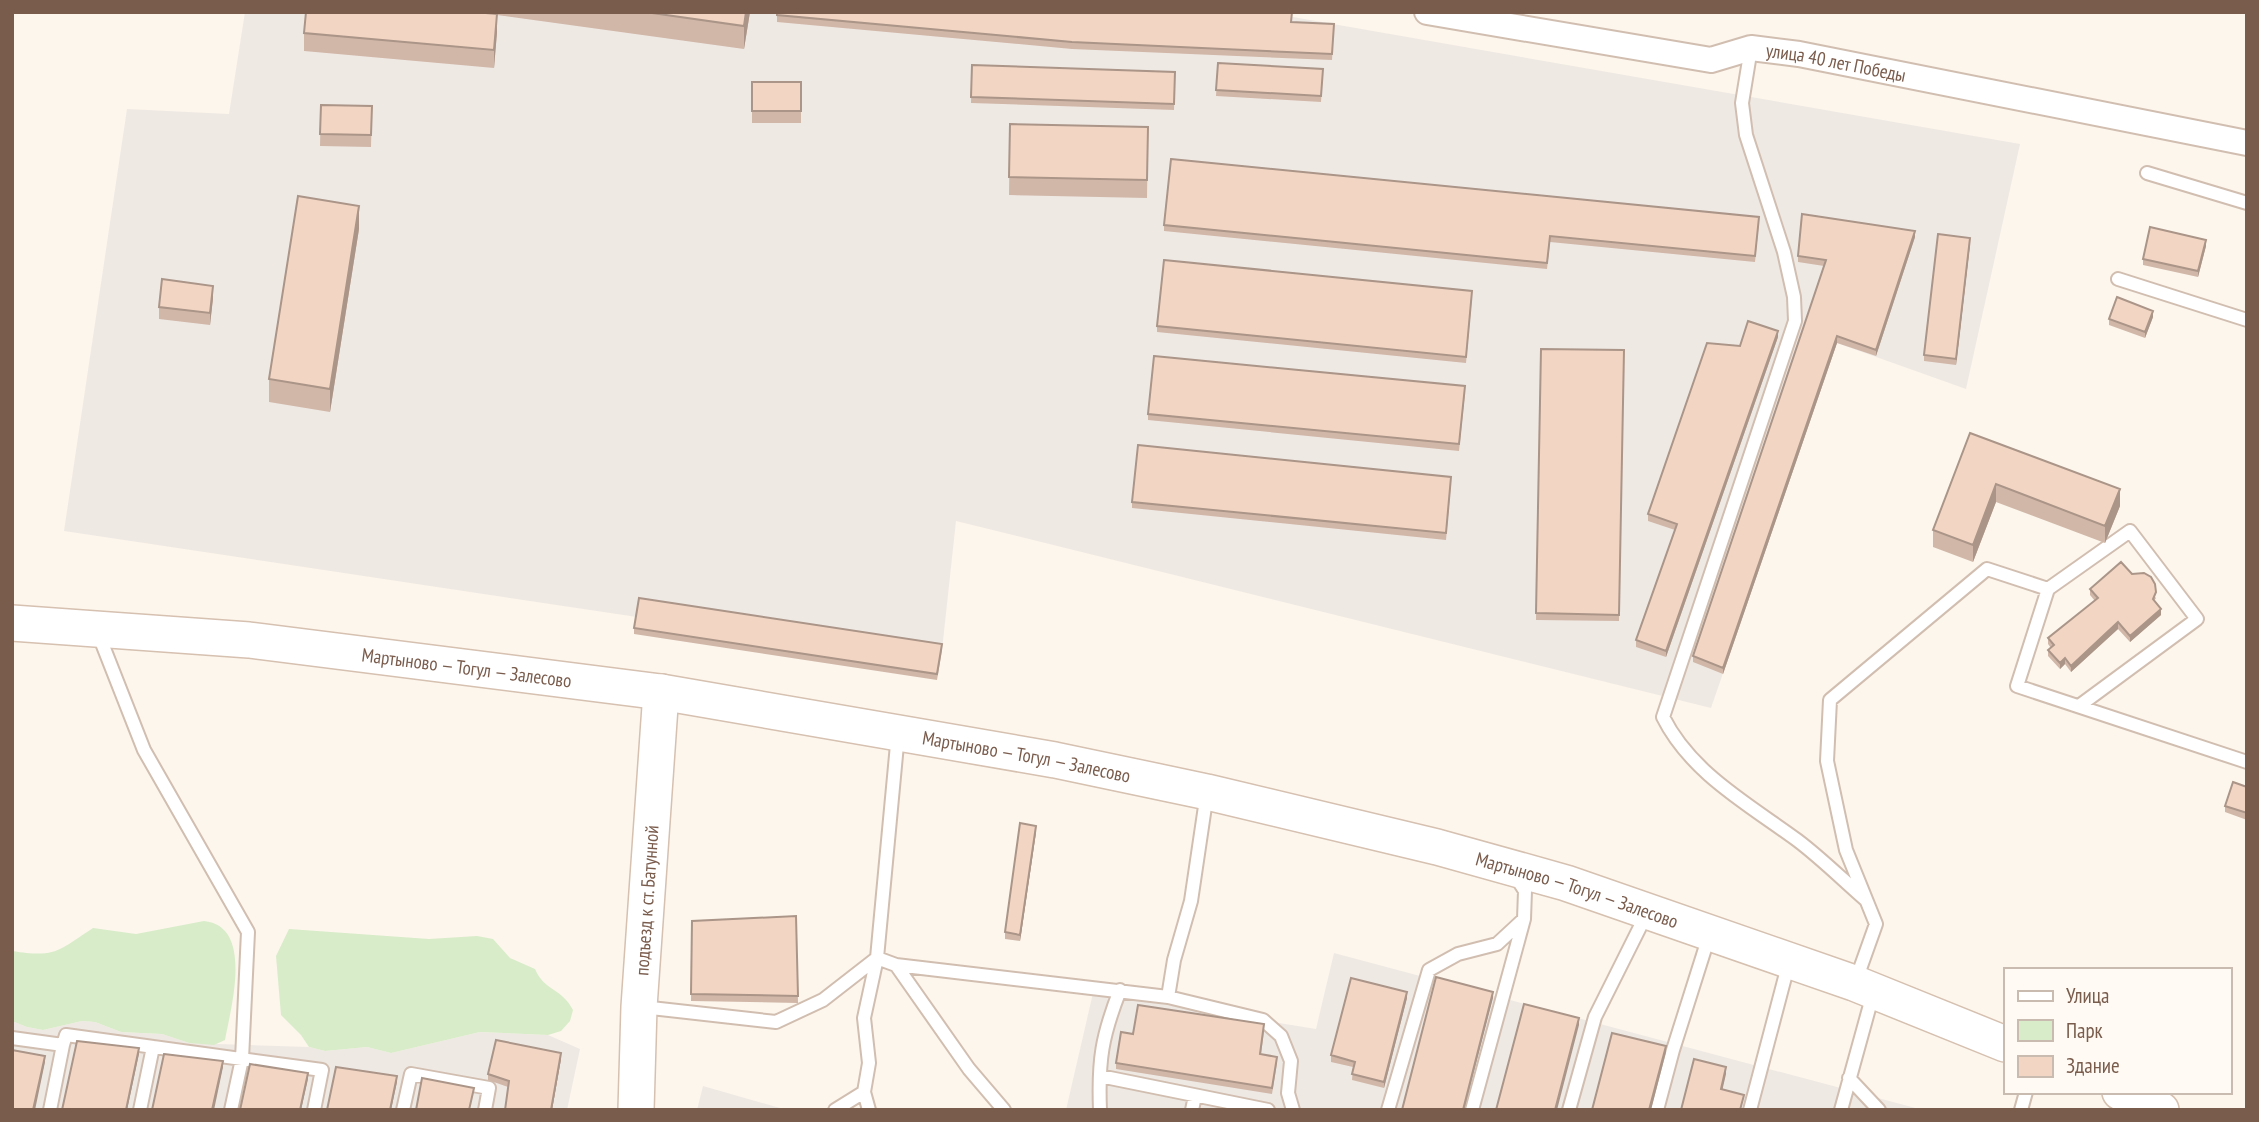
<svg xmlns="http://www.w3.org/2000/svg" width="2259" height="1122" font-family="'PT Sans Narrow',sans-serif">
	<rect width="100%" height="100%" fill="#fdf6ec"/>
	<path fill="#efe9e4" d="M 245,12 L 1264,12 L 2020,144 L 1966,389 L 1837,343 L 1711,708 L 956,521 L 942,650 L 639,604 L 637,617 L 64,531 L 127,109 L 229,114 Z
		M 1334,953 L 1923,1110 L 1066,1110 L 1093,993 L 1316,1029 Z
		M 12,1021 L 27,1027 L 43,1030 L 82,1021 L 95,1022 L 121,1032 L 162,1034 L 189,1043 L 309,1047 L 325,1051 L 367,1047 L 391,1053 L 480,1032 L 548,1035 L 580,1049 L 567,1110 L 12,1110 Z
		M 703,1086 L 787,1110 L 697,1110 Z"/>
	<path fill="#d8ecc9" d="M 204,921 C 254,926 231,1007 225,1040 L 214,1045 L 189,1043 L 162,1034 L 121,1032 L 95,1022 L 82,1021 L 43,1030 L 27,1027 L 12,1021 L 12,951 C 56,958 58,951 93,928 L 136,934 Z
		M 289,929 L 429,939 L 477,936 L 493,939 L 510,958 L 535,969 C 545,992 561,987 573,1010 L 570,1021 L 561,1031 L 548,1035 L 480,1032 L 391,1053 L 367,1047 L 325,1051 L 309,1047 L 301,1035 L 281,1015 L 276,956 Z"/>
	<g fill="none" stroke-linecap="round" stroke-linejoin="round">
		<defs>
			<path id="lane" d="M 1751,48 L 1742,103 L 1746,135 L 1784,252 L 1794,297 L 1795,321 L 1663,717 C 1691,773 1748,804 1797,840 C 1821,858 1843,880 1866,900
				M 2147,173 L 2247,203
				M 2118,279 L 2247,320
				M 2048,589 L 2130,531 L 2197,619 L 2079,706
				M 98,633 L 144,750 L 248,932 L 242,1059 L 231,1110
				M 898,734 L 877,958 L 896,965 L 1168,997 L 1174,960 L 1191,901 L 1207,793
				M 896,965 L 969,1069 L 1004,1110
				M 1855,983 L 1876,924 L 1846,850 L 1827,761 L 1830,700 L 1987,569 L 2048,589 L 2017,686 L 2247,762
				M 1168,997 L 1263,1020 L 1281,1036 L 1291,1061 L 1288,1093 L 1293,1110
				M 642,1007 L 776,1022 L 823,1000 L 877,958
				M 12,1038 L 63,1045 L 66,1035 L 322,1070 L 314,1110
				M 1100,1076 L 1268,1110
				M 1849,1078 L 1879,1110
				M 50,1110 L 63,1045
				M 140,1110 L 153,1047
				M 403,1110 L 411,1074 L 489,1088 L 485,1110
				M 835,1110 L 864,1092
				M 869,1110 L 864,1092 L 869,1063 L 864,1018 L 877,958
				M 1100,1110 C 1098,1060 1102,1036 1120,990
				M 1192,1110 L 1195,1096
				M 1388,1110 L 1429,970 L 1458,954 L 1497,944 L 1524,919
				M 1472,1110 L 1524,919 L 1525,891 L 1516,877
				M 1569,1110 L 1595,1017 L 1647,913
				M 1657,1110 L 1673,1050 L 1709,936
				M 1750,1110 L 1789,962
				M 1841,1110 L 1873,994
				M 2021,1110 L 2026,1092"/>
			<g id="street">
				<path id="s1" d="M 1427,12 L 1711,60 L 1751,48 L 1799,54 L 2247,143"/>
			</g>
			<g id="secondary">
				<path id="s2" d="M 12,623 L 249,640 L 661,692 L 1055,760 L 1207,792 L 1437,847 L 1566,883 L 1854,983 L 2005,1044"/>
				<path d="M 2120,1092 L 2161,1110"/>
				<path id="s3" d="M 636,1110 L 639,1007 L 661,692"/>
			</g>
		</defs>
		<use href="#lane" stroke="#d1beb0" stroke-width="16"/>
		<use href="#street" stroke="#d1beb0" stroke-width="28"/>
		<use href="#secondary" stroke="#d6c0b0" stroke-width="38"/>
		<use href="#lane" stroke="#fff" stroke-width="12"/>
		<use href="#street" stroke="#fff" stroke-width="24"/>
		<use href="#secondary" stroke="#fff" stroke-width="35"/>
	</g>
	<path fill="#d1b7a8" d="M 478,12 L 750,12 L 744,49 L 497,15 L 497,32 L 494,68 L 304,51 L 304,33 Z
		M 777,15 L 1291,22 L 1334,24 L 1332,60 L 1072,49 L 777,22 Z
		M 1218,63 L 1323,69 L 1321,102 L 1216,96 Z
		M 972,65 L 1175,72 L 1174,110 L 971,103 Z
		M 752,82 L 801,82 L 801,123 L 752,123 Z
		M 321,105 L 372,106 L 371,147 L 320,146 Z
		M 1010,124 L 1148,127 L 1147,198 L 1009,195 Z
		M 1759,223 L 1755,262 L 1550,242 L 1547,269 L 1164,231 L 1164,225 Z
		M 359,229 L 330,412 L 269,402 L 269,379 Z
		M 1915,237 L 1876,356 L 1837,343 L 1723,674 L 1693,662 L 1693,656 L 1824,266 L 1798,262 L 1798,256 Z
		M 1970,244 L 1956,365 L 1924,361 L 1924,355 Z
		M 2206,246 L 2198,277 L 2143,265 L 2143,259 Z
		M 1472,297 L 1466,363 L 1157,332 L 1157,326 Z
		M 213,298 L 210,325 L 159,319 L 159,307 Z
		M 2153,317 L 2145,338 L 2109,325 L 2109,319 Z
		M 1778,337 L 1666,657 L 1636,647 L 1636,640 L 1675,530 L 1648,521 L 1648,514 L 1740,346 Z
		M 1541,349 L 1624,350 L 1619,621 L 1536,620 Z
		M 1465,393 L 1459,451 L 1148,420 L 1148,414 Z
		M 1970,433 L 2120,506 L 2105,543 L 1996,502 L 1973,562 L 1933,547 L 1933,530 Z
		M 1451,483 L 1446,540 L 1132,508 L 1132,502 Z
		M 2132,574 L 2156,598 L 2154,601 L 2161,615 L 2130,642 L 2118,629 L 2071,672 L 2065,664 L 2060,669 L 2048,656 L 2048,650 L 2051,648 L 2048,644 L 2048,638 L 2095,601 L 2090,595 L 2090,589 Z
		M 634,628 L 942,650 L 937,680 L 634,634 Z
		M 2247,787 L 2247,820 L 2225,812 L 2225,806 Z
		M 1036,832 L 1020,941 L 1005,939 L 1005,932 Z
		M 796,916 L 798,1003 L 691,1001 L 692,921 Z
		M 1407,998 L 1384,1088 L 1352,1080 L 1353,1067 L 1331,1062 L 1331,1055 Z
		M 1264,1031 L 1261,1054 L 1277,1063 L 1272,1094 L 1116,1069 L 1116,1063 L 1133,1034 Z
		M 561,1059 L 552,1110 L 505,1110 L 508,1087 L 488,1080 L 488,1074 Z"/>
	<path fill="#aa9588" d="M 746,12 L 750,12 L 744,49 L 744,26 Z
		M 497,14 L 497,32 L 494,68 L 494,50 Z
		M 359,206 L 359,229 L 330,412 L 330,389 Z
		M 1915,231 L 1915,237 L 1876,356 L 1876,350 Z
		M 1970,238 L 1970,244 L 1956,365 L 1956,359 Z
		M 2206,240 L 2206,246 L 2198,277 L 2198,271 Z
		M 213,286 L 213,298 L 210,325 L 210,313 Z
		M 2153,311 L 2153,317 L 2145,338 L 2145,332 Z
		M 1778,331 L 1778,337 L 1666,657 L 1666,651 Z
		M 1837,336 L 1837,343 L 1723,674 L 1723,668 Z
		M 1996,484 L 1996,502 L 1973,562 L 1973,545 Z
		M 2120,489 L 2120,506 L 2105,543 L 2105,526 Z
		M 2161,609 L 2161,615 L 2130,642 L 2130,636 Z
		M 2118,622 L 2118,629 L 2071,672 L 2071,666 Z
		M 2065,658 L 2065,664 L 2060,669 L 2060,663 Z
		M 1036,826 L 1036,832 L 1020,941 L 1020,935 Z
		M 1407,992 L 1407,998 L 1384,1088 L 1384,1082 Z
		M 1493,992 L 1493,998 L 1464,1110 L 1463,1110 Z
		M 1579,1018 L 1579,1025 L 1557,1110 L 1555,1110 Z
		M 1666,1046 L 1666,1052 L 1651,1110 L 1649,1110 Z
		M 139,1048 L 139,1054 L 127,1110 L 126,1110 Z
		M 561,1053 L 561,1059 L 552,1110 L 551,1110 Z
		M 45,1056 L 45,1062 L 35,1110 L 33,1110 Z
		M 223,1061 L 223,1067 L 214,1110 L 212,1110 Z
		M 1726,1067 L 1726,1074 L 1721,1096 L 1721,1089 Z
		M 308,1073 L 308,1079 L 301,1110 L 300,1110 Z
		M 397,1076 L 397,1082 L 391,1110 L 390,1110 Z"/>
	<path fill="#f3d5c3" stroke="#aa9588" stroke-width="2" d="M 306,12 L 474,12 L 497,14 L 494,50 L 304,33 Z
		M 645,12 L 746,12 L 744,26 Z
		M 777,12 L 1292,12 L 1291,22 L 1334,24 L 1332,54 L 1072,42 L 777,15 Z
		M 1218,63 L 1323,69 L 1321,96 L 1216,90 Z
		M 972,65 L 1175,72 L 1174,104 L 971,97 Z
		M 752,82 L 801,82 L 801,111 L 752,111 Z
		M 321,105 L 372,106 L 371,135 L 320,134 Z
		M 1010,124 L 1148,127 L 1147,180 L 1009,177 Z
		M 1171,159 L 1759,217 L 1755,256 L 1550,236 L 1547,263 L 1164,225 Z
		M 298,196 L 359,206 L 330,389 L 269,379 Z
		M 1802,214 L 1915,231 L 1876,350 L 1837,336 L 1723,668 L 1693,656 L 1826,260 L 1798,256 Z
		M 2150,227 L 2206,240 L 2198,271 L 2143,259 Z
		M 1938,234 L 1970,238 L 1956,359 L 1924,355 Z
		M 1164,260 L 1472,291 L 1466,357 L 1157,326 Z
		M 162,279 L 213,286 L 210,313 L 159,307 Z
		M 2117,297 L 2153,311 L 2145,332 L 2109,319 Z
		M 1748,321 L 1778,331 L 1666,651 L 1636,640 L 1677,524 L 1648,514 L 1707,343 L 1740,346 Z
		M 1541,349 L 1624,350 L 1619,615 L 1536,613 Z
		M 1154,356 L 1465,386 L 1459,444 L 1148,414 Z
		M 1970,433 L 2120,489 L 2105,526 L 1996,484 L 1973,545 L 1933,530 Z
		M 1138,445 L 1451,477 L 1446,533 L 1132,502 Z
		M 2121,562 L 2132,574 L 2144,573 L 2151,577 L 2155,584 L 2156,592 L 2153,599 L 2161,609 L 2130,636 L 2118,622 L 2071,666 L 2065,658 L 2060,663 L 2048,650 L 2054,645 L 2048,638 L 2098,598 L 2090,589 Z
		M 639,598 L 942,644 L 937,674 L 634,628 Z
		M 2233,782 L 2247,787 L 2247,813 L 2225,806 Z
		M 1020,823 L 1036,826 L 1020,935 L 1005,932 Z
		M 796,916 L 798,996 L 691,994 L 692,921 Z
		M 1436,977 L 1493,992 L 1463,1110 L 1402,1110 Z
		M 1351,978 L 1407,992 L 1384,1082 L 1352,1074 L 1355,1062 L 1331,1055 Z
		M 1524,1004 L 1579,1018 L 1555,1110 L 1496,1110 Z
		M 1138,1005 L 1264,1024 L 1260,1054 L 1277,1057 L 1272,1088 L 1116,1063 L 1121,1032 L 1133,1034 Z
		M 1612,1033 L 1666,1046 L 1649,1110 L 1592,1110 Z
		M 496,1040 L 561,1053 L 551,1110 L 505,1110 L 509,1081 L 488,1074 Z
		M 77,1041 L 139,1048 L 126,1110 L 62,1110 Z
		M 12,1050 L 45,1056 L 33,1110 L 12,1110 Z
		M 164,1054 L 223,1061 L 212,1110 L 152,1110 Z
		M 1694,1059 L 1726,1067 L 1721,1089 L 1744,1095 L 1740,1110 L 1681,1110 Z
		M 250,1064 L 308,1073 L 300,1110 L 240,1110 Z
		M 336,1067 L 397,1076 L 390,1110 L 327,1110 Z
		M 422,1078 L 474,1088 L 469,1110 L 416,1110 Z"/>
	<g text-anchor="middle" stroke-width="7" stroke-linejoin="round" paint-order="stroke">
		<g font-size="19" fill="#7a5c4d" stroke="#fffaf3">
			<text dy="7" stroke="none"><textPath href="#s1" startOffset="416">улица 40 лет Победы</textPath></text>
			<text dy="7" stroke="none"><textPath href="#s2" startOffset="457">Мартыново — Тогул — Залесово</textPath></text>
			<text dy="7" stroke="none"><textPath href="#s2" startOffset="1024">Мартыново — Тогул — Залесово</textPath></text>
			<text dy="7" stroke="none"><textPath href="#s2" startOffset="1591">Мартыново — Тогул — Залесово</textPath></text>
			<text dy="7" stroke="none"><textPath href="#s3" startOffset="210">подъезд к ст. Батунной</textPath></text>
		</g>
	</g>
	<rect width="2259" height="1122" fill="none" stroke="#7a5c4d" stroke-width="28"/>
	<rect x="2004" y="968" width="228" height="126" fill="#fffaf3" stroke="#cabbb1" stroke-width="2"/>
	<rect x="2018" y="991" width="35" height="10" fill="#ffffff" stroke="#cabbb1" stroke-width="2"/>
	<text x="2066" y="1003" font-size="21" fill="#7a5c4d">Улица</text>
	<rect x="2018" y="1020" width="35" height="21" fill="#d8ecc9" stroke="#cabbb1" stroke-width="2"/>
	<text x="2066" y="1038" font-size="21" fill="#7a5c4d">Парк</text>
	<rect x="2018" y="1056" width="35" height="21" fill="#f3d5c3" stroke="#cabbb1" stroke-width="2"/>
	<text x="2066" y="1073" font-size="21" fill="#7a5c4d">Здание</text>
</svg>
